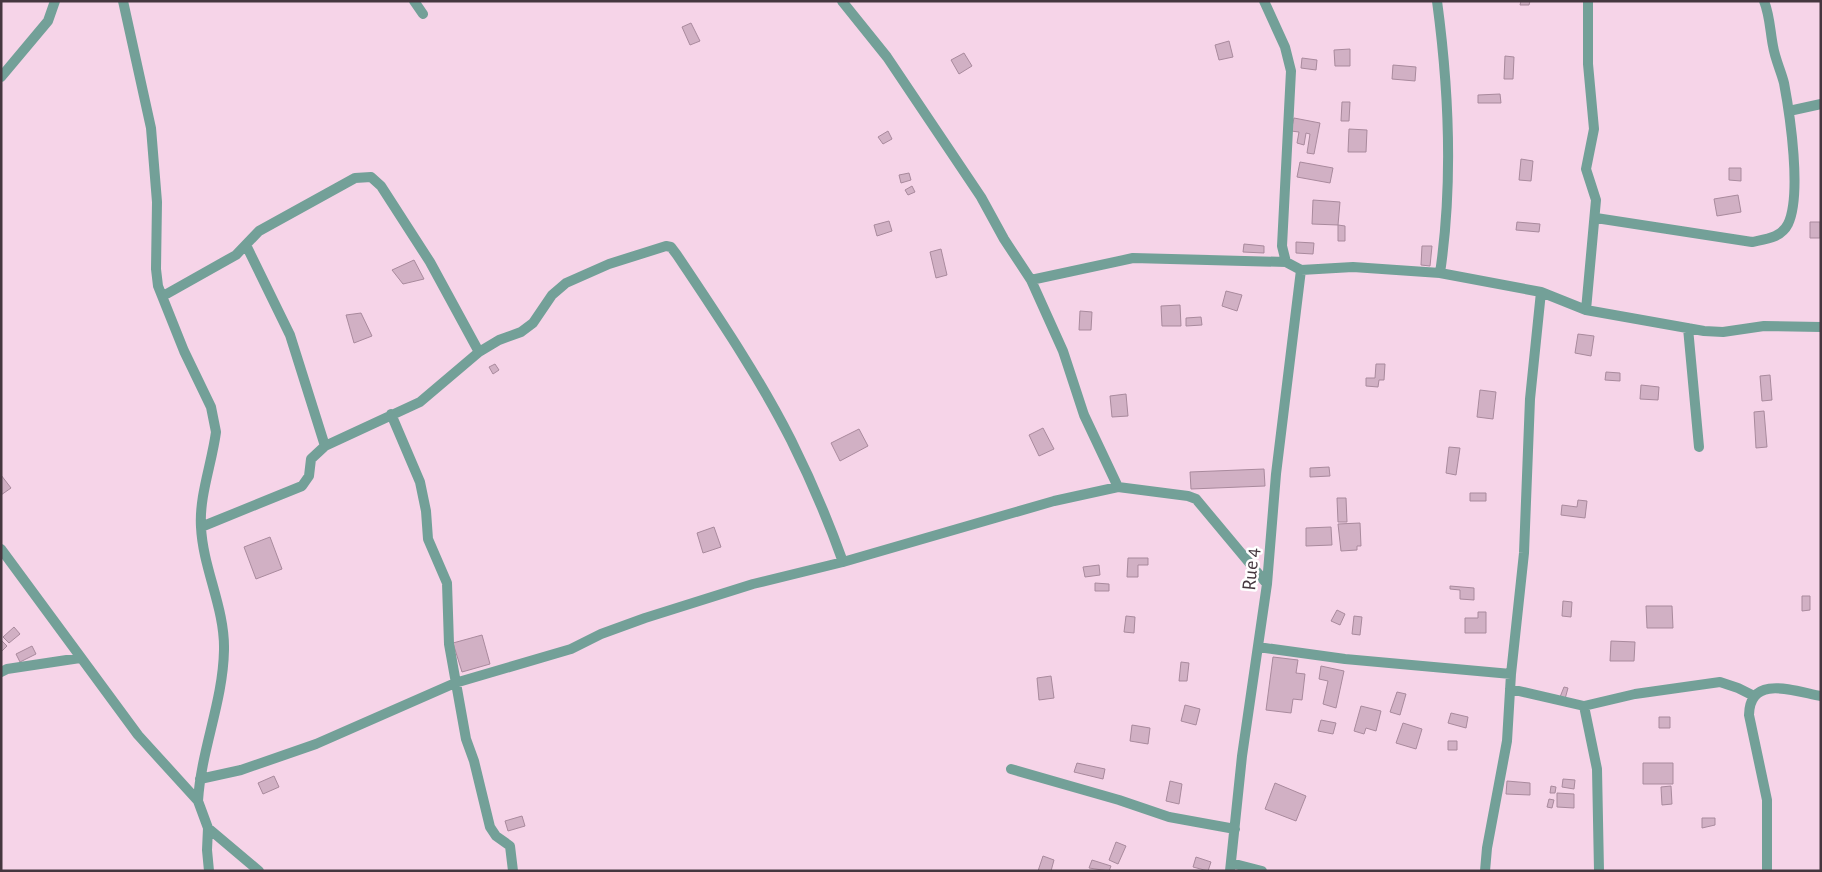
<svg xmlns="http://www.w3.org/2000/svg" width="1822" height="872" font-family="'Alegreya Sans',sans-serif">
	<rect width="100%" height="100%" fill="#f6d4e8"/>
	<path fill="#d1b0c4" stroke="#a98a9d" d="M 1521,1 L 1530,1 L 1529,5 L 1520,5 Z
		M 691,23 L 700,41 L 690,45 L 682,27 Z
		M 1229,41 L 1233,57 L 1219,60 L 1215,45 Z
		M 1350,49 L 1350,66 L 1335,66 L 1334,50 Z
		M 964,53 L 972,66 L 959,74 L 951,60 Z
		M 1505,56 L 1514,57 L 1513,79 L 1504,79 Z
		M 1302,58 L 1317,60 L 1316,70 L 1301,68 Z
		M 1393,65 L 1416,67 L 1415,81 L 1392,79 Z
		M 1500,94 L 1501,103 L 1478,103 L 1478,95 Z
		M 1342,102 L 1350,102 L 1349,121 L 1341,121 Z
		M 1294,118 L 1320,123 L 1314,154 L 1307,153 L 1310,134 L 1306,133 L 1304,145 L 1297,143 L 1299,132 L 1291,131 Z
		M 1349,129 L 1367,130 L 1366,152 L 1348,152 Z
		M 888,131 L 892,139 L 883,144 L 878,137 Z
		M 1521,159 L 1533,161 L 1531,181 L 1519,180 Z
		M 1300,162 L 1333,168 L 1330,183 L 1297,177 Z
		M 1729,168 L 1741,168 L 1741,181 L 1729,180 Z
		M 909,173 L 911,180 L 901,183 L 899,175 Z
		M 912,186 L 915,192 L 908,195 L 905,190 Z
		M 1738,195 L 1741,212 L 1717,216 L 1714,199 Z
		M 1313,200 L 1340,202 L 1338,225 L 1312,224 Z
		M 889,221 L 892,231 L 877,236 L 874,225 Z
		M 1517,222 L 1540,224 L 1539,232 L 1516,230 Z
		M 1810,222 L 1820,222 L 1820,238 L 1810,238 Z
		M 1338,225 L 1345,226 L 1345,241 L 1338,241 Z
		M 1296,242 L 1314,243 L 1313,254 L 1296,253 Z
		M 1244,244 L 1264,246 L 1264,253 L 1243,252 Z
		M 1422,246 L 1432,246 L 1430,266 L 1421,265 Z
		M 941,249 L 947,275 L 936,278 L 930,252 Z
		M 414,260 L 424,279 L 403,284 L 392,270 Z
		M 1226,291 L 1242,295 L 1237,311 L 1222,306 Z
		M 1180,305 L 1181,326 L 1162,326 L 1161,306 Z
		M 1080,311 L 1092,312 L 1091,330 L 1079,330 Z
		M 361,313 L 372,336 L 354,343 L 346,315 Z
		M 1201,317 L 1202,325 L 1186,326 L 1186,318 Z
		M 1578,334 L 1594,336 L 1591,356 L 1575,353 Z
		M 495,364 L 499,370 L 493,374 L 489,367 Z
		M 1376,364 L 1385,364 L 1384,380 L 1379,380 L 1378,387 L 1366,386 L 1366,378 L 1375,378 Z
		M 1606,372 L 1620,373 L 1620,381 L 1605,380 Z
		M 1770,375 L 1772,400 L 1762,401 L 1760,376 Z
		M 1641,385 L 1659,387 L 1658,400 L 1640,399 Z
		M 1480,390 L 1496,392 L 1493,419 L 1477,417 Z
		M 1126,394 L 1128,416 L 1112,417 L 1110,396 Z
		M 1764,411 L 1767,447 L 1756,448 L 1754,412 Z
		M 1043,428 L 1054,449 L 1039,456 L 1029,435 Z
		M 859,429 L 868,446 L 840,461 L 831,443 Z
		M 1449,447 L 1460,448 L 1456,475 L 1446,473 Z
		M 1329,467 L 1330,476 L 1310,477 L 1310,468 Z
		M 1264,469 L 1265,486 L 1191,489 L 1190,472 Z
		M 1,475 L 11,488 L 1,495 Z
		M 1470,493 L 1486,493 L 1486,501 L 1470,501 Z
		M 1337,498 L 1346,498 L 1347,522 L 1338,522 Z
		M 1578,500 L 1587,501 L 1585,518 L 1561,515 L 1562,505 L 1577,507 Z
		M 1360,523 L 1361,546 L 1357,546 L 1357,550 L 1341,551 L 1338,524 Z
		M 714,527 L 721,547 L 703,553 L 697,533 Z
		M 1331,527 L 1332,545 L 1306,546 L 1306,528 Z
		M 270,537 L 282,569 L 256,579 L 244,547 Z
		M 1128,558 L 1148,558 L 1148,565 L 1138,565 L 1138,577 L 1127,577 Z
		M 1099,565 L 1100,575 L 1085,577 L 1083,567 Z
		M 1095,583 L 1109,584 L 1109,591 L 1095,591 Z
		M 1450,586 L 1474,588 L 1474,600 L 1460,599 L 1460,590 L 1450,589 Z
		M 1802,596 L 1810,596 L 1810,610 L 1802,611 Z
		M 1563,601 L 1572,602 L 1571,617 L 1562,616 Z
		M 1646,606 L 1672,606 L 1673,628 L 1647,628 Z
		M 1337,610 L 1345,614 L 1340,625 L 1331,621 Z
		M 1478,612 L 1486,612 L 1486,633 L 1465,633 L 1465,618 L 1478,618 Z
		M 1126,616 L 1135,617 L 1134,633 L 1124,632 Z
		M 1354,616 L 1362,617 L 1360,635 L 1352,634 Z
		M 14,627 L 20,634 L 9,643 L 3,637 Z
		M 482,635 L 490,664 L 462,672 L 453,643 Z
		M 1,640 L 7,646 L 1,652 Z
		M 1611,641 L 1635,642 L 1634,661 L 1610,661 Z
		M 32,646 L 36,654 L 20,662 L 16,654 Z
		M 1273,657 L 1298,660 L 1296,673 L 1305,674 L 1302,700 L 1293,699 L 1291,713 L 1266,710 Z
		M 1181,662 L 1189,663 L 1187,681 L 1179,681 Z
		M 1321,666 L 1344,671 L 1336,708 L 1323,704 L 1328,681 L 1319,679 Z
		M 1051,676 L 1054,698 L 1039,700 L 1037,678 Z
		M 1564,687 L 1568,688 L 1565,699 L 1560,697 Z
		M 1397,692 L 1406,694 L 1400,715 L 1390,712 Z
		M 1185,705 L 1200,709 L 1196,725 L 1181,721 Z
		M 1361,706 L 1381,711 L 1376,731 L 1366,728 L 1364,734 L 1354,731 Z
		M 1451,713 L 1468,717 L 1466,728 L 1448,723 Z
		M 1659,717 L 1670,717 L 1670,728 L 1659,728 Z
		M 1321,720 L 1336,723 L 1333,734 L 1318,731 Z
		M 1403,723 L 1422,729 L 1416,749 L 1396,743 Z
		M 1132,725 L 1150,728 L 1148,744 L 1130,741 Z
		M 1448,741 L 1457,741 L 1457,750 L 1448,750 Z
		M 1077,763 L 1105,769 L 1103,779 L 1074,772 Z
		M 1643,763 L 1673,763 L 1673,784 L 1643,784 Z
		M 274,776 L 279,787 L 263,794 L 258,783 Z
		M 1563,779 L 1575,780 L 1574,789 L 1562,787 Z
		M 1170,781 L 1182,784 L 1179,804 L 1166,801 Z
		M 1507,781 L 1530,783 L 1530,795 L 1506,794 Z
		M 1275,783 L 1306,796 L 1296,821 L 1265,809 Z
		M 1551,786 L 1556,787 L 1555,793 L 1550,793 Z
		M 1671,786 L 1672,804 L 1662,805 L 1661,787 Z
		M 1557,793 L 1574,794 L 1574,808 L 1557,807 Z
		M 1549,799 L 1554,800 L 1552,808 L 1547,807 Z
		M 522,816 L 525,826 L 508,831 L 505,821 Z
		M 1702,818 L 1715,818 L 1715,825 L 1702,828 Z
		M 1116,842 L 1126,846 L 1118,864 L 1109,860 Z
		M 1043,856 L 1054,860 L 1051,871 L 1038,871 Z
		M 1196,857 L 1211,862 L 1208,871 L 1193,867 Z
		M 1092,860 L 1111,866 L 1109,871 L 1089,868 Z"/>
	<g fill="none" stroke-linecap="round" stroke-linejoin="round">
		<path stroke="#73a098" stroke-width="10" d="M 123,1 L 151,128 L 157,202 L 156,269 L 158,286 L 184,351 L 211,407 L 216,432 C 212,463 199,496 201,527 C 203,569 225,608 224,650 C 223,702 201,750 198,801
			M 414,1 L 423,14
			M 842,1 L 887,57 L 981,197 L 1004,239 L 1031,280 L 1063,351 L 1084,415 L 1118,487
			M 1264,1 L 1285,47 L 1291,71 L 1282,246 L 1286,262 L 1301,270 L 1353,267 L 1440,273 L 1541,292 L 1586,310 L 1704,331 L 1723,332 L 1764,326 L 1821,327
			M 1437,1 C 1449,90 1453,185 1440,273
			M 1,77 L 48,21 L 55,1
			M 1789,111 L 1821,104
			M 1596,218 L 1752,242 C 1766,239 1781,238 1788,224 C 1802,195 1790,115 1784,83 C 1781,71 1775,59 1773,46 C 1770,31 1770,16 1764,1
			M 246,245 L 290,335 L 325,446
			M 1031,280 L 1133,258 L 1286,262
			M 163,296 L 236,255 L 259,231 L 355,178 L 371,177 L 381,186 L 430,262 L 479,352
			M 1586,310 L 1596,200 L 1586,169 L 1594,129 L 1588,64 L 1588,1
			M 1688,328 L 1699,447
			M 391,414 L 420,482 L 426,511 L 428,539 L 447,583 L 449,644 L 466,739 L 474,761 L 490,827 L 496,836 L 510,846 L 513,871
			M 201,527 L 302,486 L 309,476 L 311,459 L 325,446 L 420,402 L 479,352 L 499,340 L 521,332 L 533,323 L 552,295 L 566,283 L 609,264 L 666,246 L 671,247 L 677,255 C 717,315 758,375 791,440 C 811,480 828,520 843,562
			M 1,549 L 138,735 L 198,801 L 208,828 L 207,850 L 209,871
			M 1258,647 L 1345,659 L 1511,674
			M 1,672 L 7,669 L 80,658
			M 1510,689 L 1584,706 L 1635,694 L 1720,682 L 1738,688 L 1754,696
			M 1584,706 L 1597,769 L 1599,871
			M 1011,769 L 1119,800 L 1169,817 L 1235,829
			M 200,779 L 241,770 L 316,744 L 455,683 L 571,649 L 601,634 L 645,618 L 753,584 L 843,562 L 1054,501 L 1118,487 L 1188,496 L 1196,499 L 1267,584
			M 208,828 L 259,871
			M 1231,863 L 1262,871
			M 1230,871 L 1242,756 L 1267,584 L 1276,474 L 1301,270
			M 1485,871 L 1487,848 L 1507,741 L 1511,674 L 1524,553 L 1530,399 L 1541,292
			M 1767,871 L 1767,800 L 1749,715 C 1750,674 1794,691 1821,696"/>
	</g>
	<g text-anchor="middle" stroke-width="5" stroke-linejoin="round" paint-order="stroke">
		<g font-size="20" fill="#45373f" stroke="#fff">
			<text transform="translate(1250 569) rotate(-85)" y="7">Rue 4</text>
		</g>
	</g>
	<rect width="1822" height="872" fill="none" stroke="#45373f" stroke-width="5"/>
</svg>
